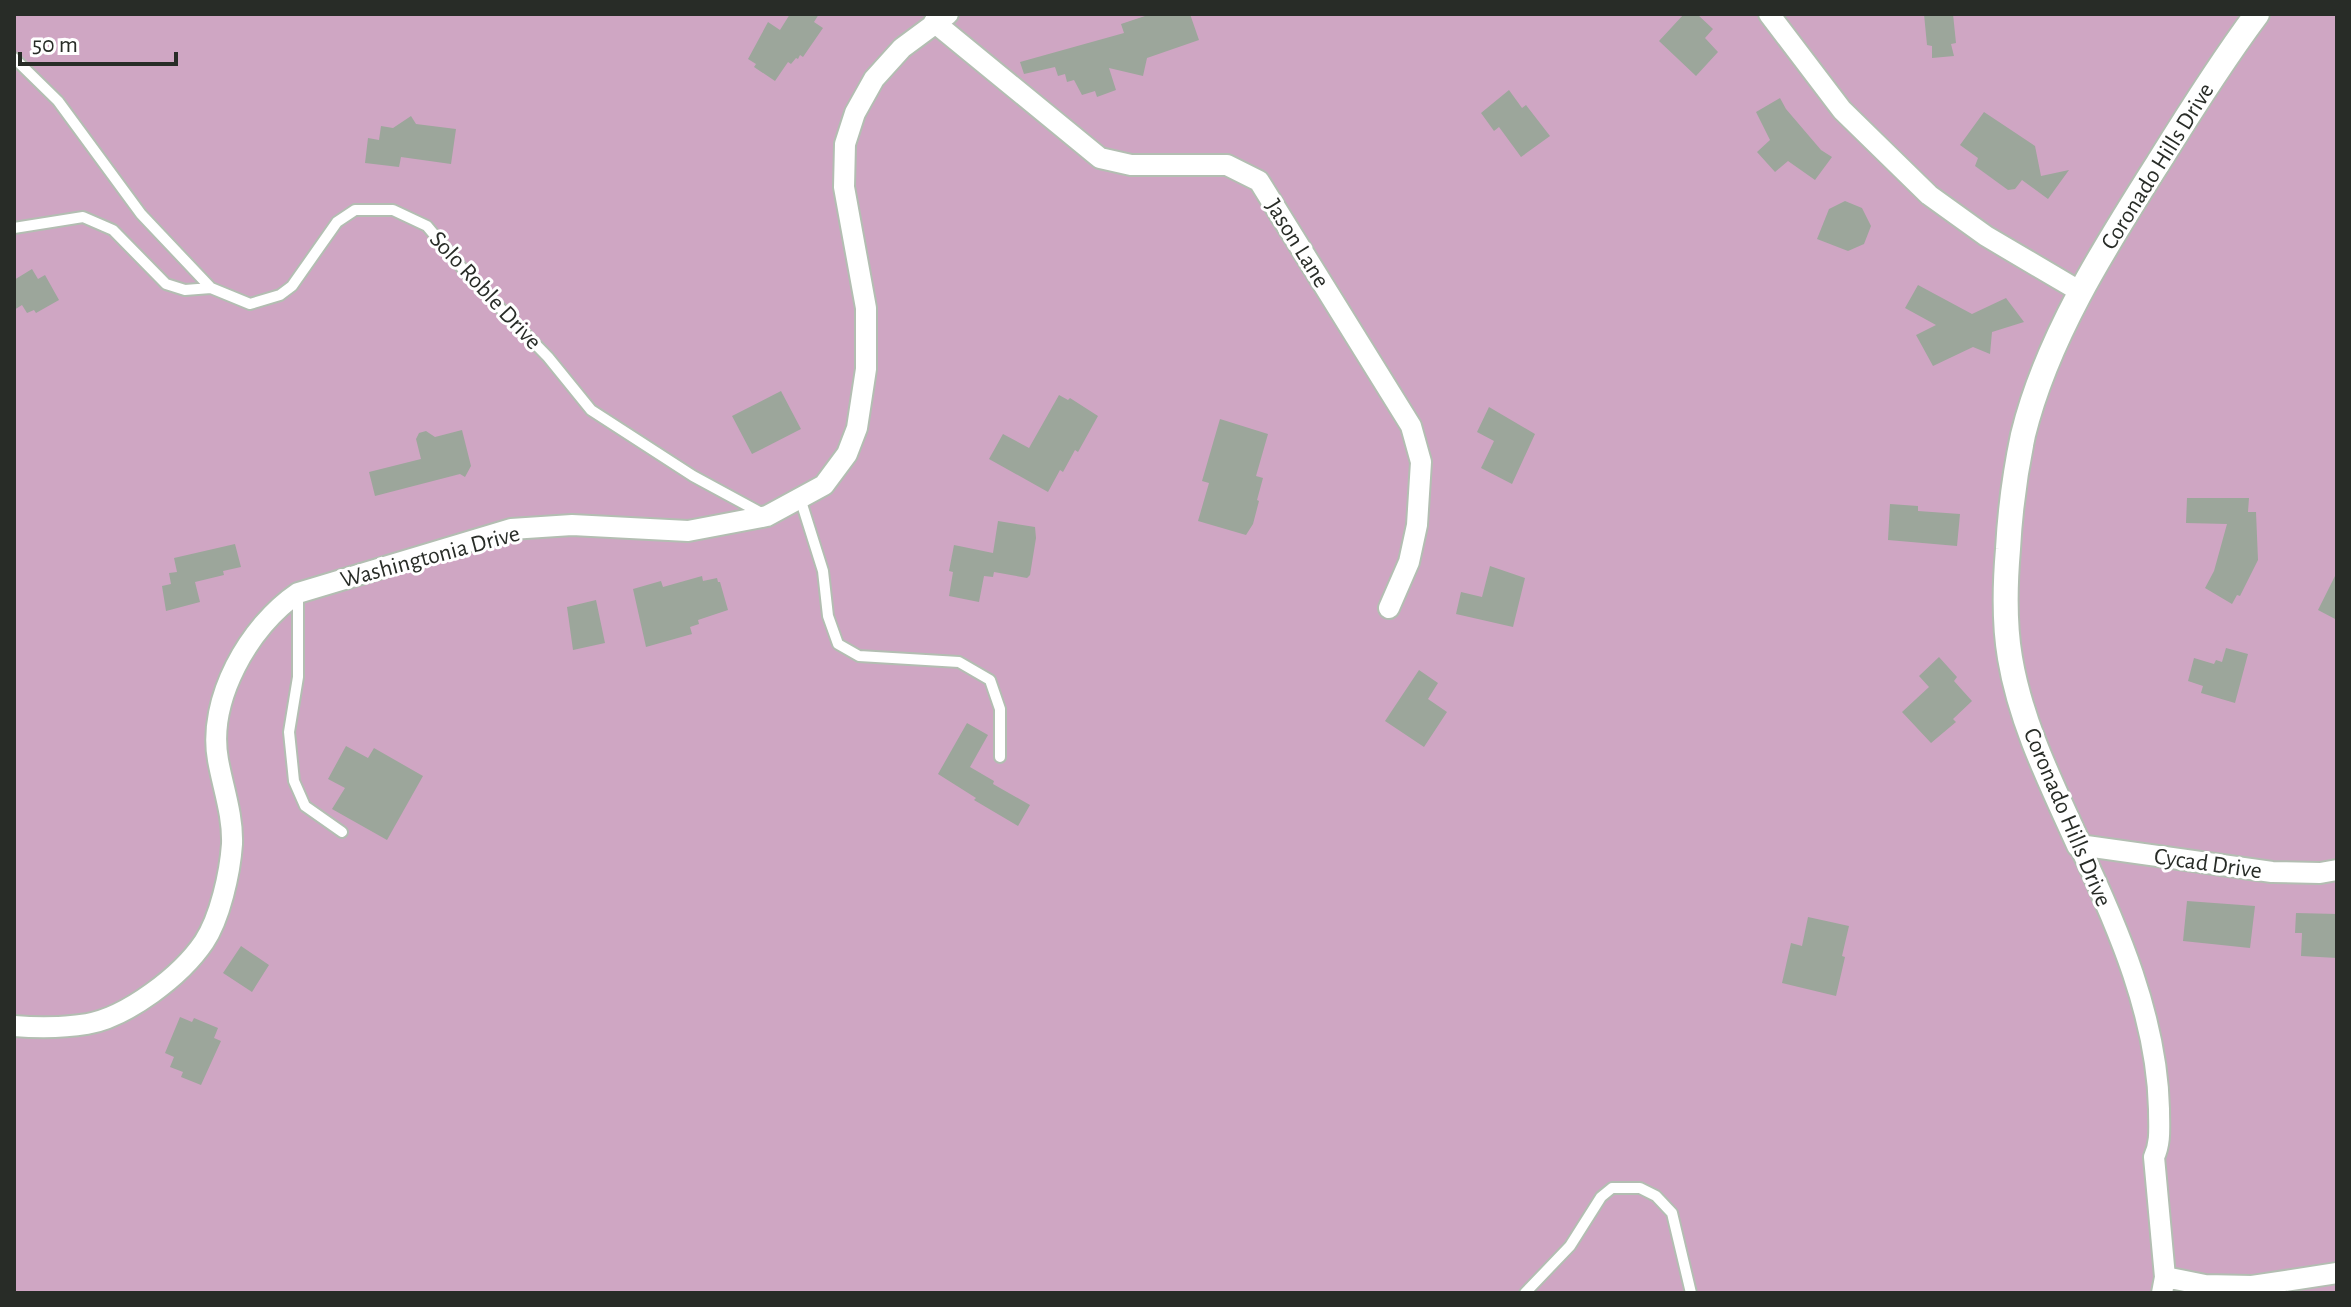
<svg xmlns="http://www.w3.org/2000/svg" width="2351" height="1307" font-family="'Alegreya Sans',sans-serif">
	<rect width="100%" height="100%" fill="#dbe6da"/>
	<path fill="#cfa6c3" d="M 14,14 L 2337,14 L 2337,1293 L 14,1293 Z"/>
	<path fill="#9ca69b" d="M 790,14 L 819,14 L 814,22 L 823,28 L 803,57 L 800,55 L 798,59 L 796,58 L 791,64 L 788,62 L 775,81 L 754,67 L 756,64 L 748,59 L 768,22 L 780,30 Z
		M 1151,14 L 1190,14 L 1199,40 L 1147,58 L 1143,76 L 1109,68 L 1116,90 L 1097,97 L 1095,91 L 1082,95 L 1074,80 L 1067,82 L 1065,74 L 1058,76 L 1055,67 L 1024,74 L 1020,62 L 1124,33 L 1121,24 Z
		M 1684,14 L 1697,14 L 1713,29 L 1705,38 L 1718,52 L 1696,76 L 1659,41 Z
		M 1924,14 L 1953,14 L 1956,43 L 1951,44 L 1954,56 L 1932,58 L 1932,46 L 1927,45 Z
		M 1509,90 L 1522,108 L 1526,105 L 1550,136 L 1521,157 L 1499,127 L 1494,131 L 1481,113 Z
		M 1780,98 L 1786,109 L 1821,150 L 1832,157 L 1815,180 L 1788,161 L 1775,172 L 1757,152 L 1770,140 L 1756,112 Z
		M 1984,112 L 2035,146 L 2041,176 L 2069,170 L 2048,199 L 2022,180 L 2015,189 L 2008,190 L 1975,166 L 1978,158 L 1960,145 Z
		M 411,116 L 416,124 L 456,129 L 451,164 L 401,157 L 399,167 L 365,163 L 368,138 L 379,140 L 381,126 L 393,128 Z
		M 1845,201 L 1862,208 L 1871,226 L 1864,244 L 1848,251 L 1817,239 L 1829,209 Z
		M 32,269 L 38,279 L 45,275 L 59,300 L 36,313 L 34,310 L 27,313 L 22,305 L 14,310 L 14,280 Z
		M 1918,285 L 1972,314 L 2006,298 L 2024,322 L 1992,332 L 1990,354 L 1973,347 L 1933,366 L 1916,335 L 1936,325 L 1905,308 Z
		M 781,391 L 801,429 L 752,454 L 732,416 Z
		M 1059,395 L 1068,400 L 1070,398 L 1098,416 L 1078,452 L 1075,450 L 1063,472 L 1060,470 L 1048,492 L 989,459 L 1003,434 L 1029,448 Z
		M 1489,407 L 1535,434 L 1512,484 L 1481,468 L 1494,441 L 1477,432 Z
		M 1220,419 L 1268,434 L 1256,476 L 1263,478 L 1257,500 L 1259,501 L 1253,524 L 1246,535 L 1198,521 L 1209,483 L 1202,481 Z
		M 462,430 L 471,466 L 465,477 L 460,474 L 375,496 L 369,472 L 421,459 L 416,439 L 419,433 L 426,431 L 435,437 Z
		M 2187,498 L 2249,498 L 2248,512 L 2256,512 L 2258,560 L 2240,596 L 2237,595 L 2232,604 L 2205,588 L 2214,571 L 2227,524 L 2186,523 Z
		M 1890,504 L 1918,506 L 1918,511 L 1960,514 L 1957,546 L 1888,540 Z
		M 998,521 L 1035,527 L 1036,538 L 1030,575 L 1027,578 L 994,572 L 993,577 L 984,576 L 979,602 L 949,596 L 953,572 L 949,571 L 954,545 L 993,553 Z
		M 235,544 L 241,567 L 223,571 L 224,575 L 195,582 L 200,602 L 166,611 L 162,586 L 171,584 L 169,573 L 177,572 L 174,558 Z
		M 1490,566 L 1525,578 L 1513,627 L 1456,614 L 1461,592 L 1482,597 Z
		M 2337,572 L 2337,620 L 2318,610 Z
		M 702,576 L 703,581 L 717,578 L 718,582 L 720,582 L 728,610 L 698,620 L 699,624 L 690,627 L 692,634 L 646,647 L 633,589 L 661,581 L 663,587 Z
		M 596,600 L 605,643 L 573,650 L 567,607 Z
		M 2226,648 L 2248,654 L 2235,703 L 2201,693 L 2203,686 L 2188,681 L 2194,658 L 2214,664 L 2216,660 L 2222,662 Z
		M 1939,657 L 1957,677 L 1954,681 L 1972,701 L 1953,719 L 1956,722 L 1931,743 L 1902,712 L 1929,687 L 1919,676 Z
		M 1419,670 L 1438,683 L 1428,699 L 1447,712 L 1424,747 L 1385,721 Z
		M 967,723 L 988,735 L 970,767 L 994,781 L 993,784 L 1030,805 L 1018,826 L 974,800 L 976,798 L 938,774 Z
		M 346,746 L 368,758 L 374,748 L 423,776 L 387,840 L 332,809 L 345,788 L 328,779 Z
		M 2187,901 L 2255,906 L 2250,948 L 2183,941 Z
		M 2296,913 L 2337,914 L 2337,958 L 2301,956 L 2302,933 L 2295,933 Z
		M 1808,917 L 1849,926 L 1842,956 L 1845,957 L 1836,996 L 1782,983 L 1791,943 L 1802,946 Z
		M 241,946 L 269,965 L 252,992 L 223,973 Z
		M 180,1017 L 192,1022 L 194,1018 L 218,1028 L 214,1038 L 221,1041 L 201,1085 L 181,1077 L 183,1072 L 170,1067 L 174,1057 L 165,1053 Z"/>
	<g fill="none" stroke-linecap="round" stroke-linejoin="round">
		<defs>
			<path id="service" d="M 14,58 L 58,101 L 141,214 L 211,288 L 250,304 L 280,295 L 292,286 L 337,222 L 355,210 L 393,210 L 427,226 L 467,274 L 548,357 L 591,410 L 693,476 L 763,514
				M 14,228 L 83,217 L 113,230 L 166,284 L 185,290 L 211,288
				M 800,498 L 823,571 L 828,616 L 838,644 L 859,656 L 959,662 L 990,680 L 1000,709 L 1000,757
				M 298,595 L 298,677 L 289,732 L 294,781 L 305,806 L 342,832
				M 1525,1293 L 1570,1246 L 1601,1197 L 1612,1188 L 1640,1188 L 1656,1196 L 1672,1213 L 1691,1293"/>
			<path id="minor" d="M 1769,14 L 1842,110 L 1929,195 L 1986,236 L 2081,292
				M 934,22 L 1100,158 L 1131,165 L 1227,165 L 1259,181 L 1411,426 L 1421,462 L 1417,525 L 1409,562 L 1389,608
				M 2079,845 C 2118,927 2157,1018 2159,1109 C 2159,1127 2161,1142 2154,1157 L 2165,1277 L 2162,1293
				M 2079,845 L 2272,872 L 2320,873 L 2337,870
				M 14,1026 C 39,1028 62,1028 87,1024 C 127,1017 181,976 204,942 C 220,918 230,873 232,844 C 233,815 223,788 218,760 C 207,700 249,626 298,593 L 511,529 L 572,525 L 688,531 L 767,516 L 824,485 L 847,454 L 857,428 L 866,369 L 866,308 L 844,187 L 845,144 L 855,113 L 874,79 L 902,48 L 948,14
				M 2165,1277 L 2205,1285 L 2252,1286 L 2337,1273"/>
			<path id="tertiary" d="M 2079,845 C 2052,785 2021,724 2010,658 C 2004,623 2005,584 2008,549 C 2010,511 2015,473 2023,435 C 2047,337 2106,245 2160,160 C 2191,110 2222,61 2257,14"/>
		</defs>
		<use href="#service" stroke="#b3beb2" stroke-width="14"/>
		<use href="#minor" stroke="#b3beb2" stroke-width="24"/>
		<use href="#tertiary" stroke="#b3beb2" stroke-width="28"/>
		<use href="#service" stroke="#fff" stroke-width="10"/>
		<use href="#minor" stroke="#fff" stroke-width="20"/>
		<use href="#tertiary" stroke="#fff" stroke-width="24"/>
	</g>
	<g text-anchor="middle" stroke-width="6" stroke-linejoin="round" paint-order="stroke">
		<g font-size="24" fill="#282c27" stroke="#fff">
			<text transform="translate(2157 166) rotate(-58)" y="8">Coronado Hills Drive</text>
			<text transform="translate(1298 243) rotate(58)" y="8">Jason Lane</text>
			<text transform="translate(486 290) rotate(47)" y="8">Solo Roble Drive</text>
			<text transform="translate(430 556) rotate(-15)" y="8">Washingtonia Drive</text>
			<text transform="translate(2068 817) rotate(67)" y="8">Coronado Hills Drive</text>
			<text transform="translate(2208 863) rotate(8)" y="8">Cycad Drive</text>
		</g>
	</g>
	<rect width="2351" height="1307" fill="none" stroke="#282c27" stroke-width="32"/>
	<path d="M20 52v12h156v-12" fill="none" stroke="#282c27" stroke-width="4"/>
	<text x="32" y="52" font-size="24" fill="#282c27" stroke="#ffffff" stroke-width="6" paint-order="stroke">50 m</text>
</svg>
